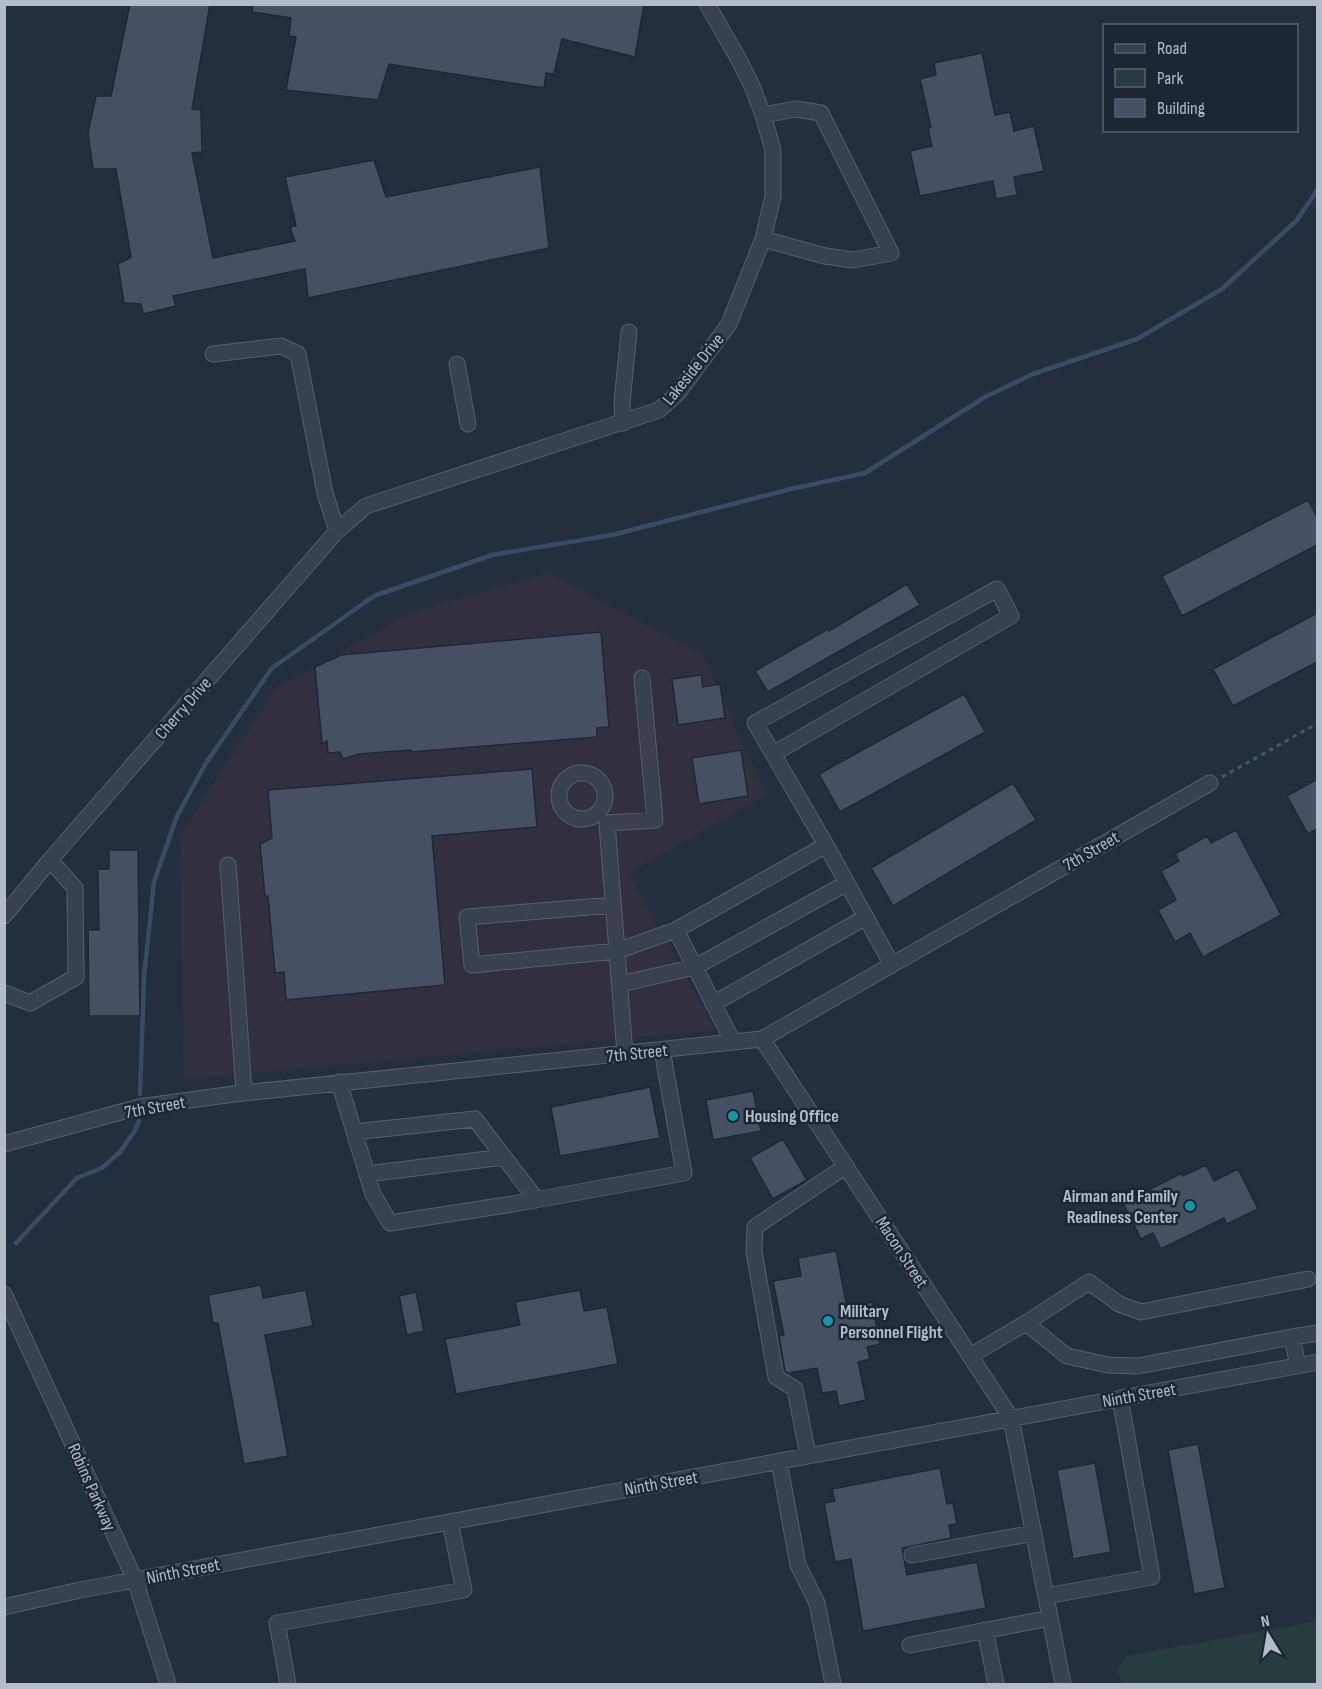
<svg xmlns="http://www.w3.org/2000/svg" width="1322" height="1689" font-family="'Sofia Sans Condensed',sans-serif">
	<rect width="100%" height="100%" fill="#242f3e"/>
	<path fill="#32303f" d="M 548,573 L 703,655 L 766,795 L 628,873 L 716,1030 L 184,1079 L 180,836 L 276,688 L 413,612 Z"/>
	<path fill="#263c3f" d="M 1317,1621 L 1317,1684 L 1121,1684 L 1118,1668 L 1127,1656 Z"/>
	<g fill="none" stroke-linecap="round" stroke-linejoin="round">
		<path stroke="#394c67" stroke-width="4.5" d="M 140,1094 L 144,977 L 154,882 L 177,816 L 206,763 L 272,668 L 374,596 L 492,555 L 612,535 L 791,489 L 865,473 L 985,397 L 1033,374 L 1137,339 L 1222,289 L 1297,220 L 1318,189
			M 16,1243 L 77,1178 L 102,1168 L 120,1152 L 134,1132 L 139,1121"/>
	</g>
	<path fill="#455162" stroke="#1f2835" stroke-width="1.5" d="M 130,4 L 210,4 L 192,109 L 201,110 L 202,152 L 192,153 L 213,258 L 295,241 L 290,227 L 296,226 L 285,177 L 374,160 L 386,197 L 540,167 L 549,248 L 308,298 L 305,269 L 173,296 L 176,306 L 143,314 L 141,304 L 124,303 L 118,264 L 131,257 L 116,169 L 93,169 L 88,133 L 96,96 L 111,96 Z
		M 253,4 L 644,4 L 635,57 L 562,39 L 554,74 L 546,73 L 544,88 L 389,64 L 378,100 L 286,90 L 296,37 L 289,36 L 291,18 L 252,12 Z
		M 982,53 L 995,115 L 1010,112 L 1014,131 L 1034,126 L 1044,171 L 1014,177 L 1017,195 L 996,199 L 993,181 L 920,196 L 910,151 L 932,146 L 928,128 L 931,127 L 920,79 L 936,75 L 934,63 Z
		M 1308,500 L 1317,517 L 1317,545 L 1182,616 L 1162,576 Z
		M 907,584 L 920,605 L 768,692 L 755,671 L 828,629 L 829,631 Z
		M 1317,613 L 1317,662 L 1233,706 L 1213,669 Z
		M 601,632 L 609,727 L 597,728 L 597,737 L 411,752 L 411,750 L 359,754 L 343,759 L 340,752 L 328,753 L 327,741 L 322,744 L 315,667 L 341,655 Z
		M 701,675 L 703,687 L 720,684 L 725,718 L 678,725 L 672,679 Z
		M 964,694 L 985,732 L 840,812 L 819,774 Z
		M 741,750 L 748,796 L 699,804 L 692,758 Z
		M 532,769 L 537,827 L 432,836 L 445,985 L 286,1000 L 284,972 L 275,973 L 268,896 L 265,897 L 260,844 L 272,838 L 268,790 Z
		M 1317,779 L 1317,829 L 1308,834 L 1287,796 Z
		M 1013,783 L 1036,820 L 893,906 L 871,868 Z
		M 1236,830 L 1281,915 L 1203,957 L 1190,933 L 1175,942 L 1158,910 L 1176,900 L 1161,871 L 1179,861 L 1175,854 L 1207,836 L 1211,843 Z
		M 109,850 L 138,850 L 140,1016 L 89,1016 L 88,930 L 99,930 L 98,869 L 109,869 Z
		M 650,1087 L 660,1138 L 560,1156 L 551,1107 Z
		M 753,1091 L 761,1131 L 713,1140 L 706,1100 Z
		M 783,1139 L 807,1180 L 773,1199 L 750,1158 Z
		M 1206,1165 L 1214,1181 L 1238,1169 L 1258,1209 L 1227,1224 L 1224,1218 L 1161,1249 L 1153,1233 L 1141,1239 L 1123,1203 L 1182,1173 L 1183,1176 Z
		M 836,1251 L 847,1307 L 872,1302 L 880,1344 L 867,1347 L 870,1359 L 858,1362 L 866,1400 L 839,1406 L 836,1391 L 822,1393 L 817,1368 L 788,1373 L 785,1371 L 779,1336 L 784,1335 L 773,1281 L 801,1276 L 798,1258 Z
		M 261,1285 L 263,1298 L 306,1290 L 313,1326 L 265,1335 L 288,1456 L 244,1464 L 218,1323 L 213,1323 L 208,1295 Z
		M 580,1290 L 584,1311 L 607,1307 L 618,1364 L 456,1394 L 445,1339 L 520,1325 L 515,1302 Z
		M 416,1292 L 424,1331 L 407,1335 L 399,1296 Z
		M 1198,1444 L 1225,1588 L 1194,1594 L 1168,1450 Z
		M 1095,1463 L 1111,1552 L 1073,1559 L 1057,1470 Z
		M 940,1468 L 947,1504 L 953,1503 L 957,1524 L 949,1525 L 951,1538 L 902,1548 L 907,1575 L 977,1562 L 986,1608 L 863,1631 L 851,1559 L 835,1562 L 824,1503 L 835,1501 L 832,1489 Z"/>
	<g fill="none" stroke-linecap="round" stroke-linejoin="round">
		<defs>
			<path id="minor" d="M 763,115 L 796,109 L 821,113 L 891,253 L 853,260 L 825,256 L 763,239
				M 457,364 L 468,424
				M 623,423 L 622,402 L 629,332
				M 337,531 L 366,506 L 659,410 L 678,393 L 729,324 L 763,239 L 773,196 L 773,150 L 763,115 L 752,86 L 738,58 L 707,4
				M 773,754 L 1011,616 L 997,589 L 755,723 L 826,845
				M559 796a23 23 0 1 1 46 0a23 23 0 1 1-46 0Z
				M 228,865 L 244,1092
				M 613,905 L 467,917 L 472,965 L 617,951 L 676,930 L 826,845 L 892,965
				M 4,916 L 50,860 L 337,531 L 325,493 L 298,354 L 281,346 L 213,354
				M 676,930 L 733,1042
				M 620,984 L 695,967 L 847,883
				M 4,993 L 30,1003 L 76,977 L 75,888 L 50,860
				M 713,1004 L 866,917
				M 762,1039 L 1011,1418 L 1063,1684
				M 625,1054 L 607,823 L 655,820 L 642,678
				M 339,1082 L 373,1194 L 390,1223 L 513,1204 L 684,1173 L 662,1050
				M 354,1132 L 475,1119 L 536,1199
				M 4,1144 L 139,1107 L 234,1094 L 762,1039 L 1210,783
				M 367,1174 L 504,1157
				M 4,1294 L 135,1580 L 168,1684
				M 1026,1323 L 1089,1282 L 1119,1304 L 1141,1312 L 1308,1279
				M 970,1356 L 1026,1323 L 1067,1356 L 1108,1365 L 1138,1366 L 1292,1337
				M 1298,1366 L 1292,1337 L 1318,1333
				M 808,1455 L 795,1389 L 776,1377 L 754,1252 L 755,1227 L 846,1166
				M 779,1461 L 798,1565 L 817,1603 L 833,1684
				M 912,1555 L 1034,1533
				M 1046,1596 L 1152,1577 L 1120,1398
				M 4,1607 L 80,1590 L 1318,1362
				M 985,1630 L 996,1684
				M 910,1645 L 1050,1618
				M 288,1684 L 277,1623 L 464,1590 L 450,1522"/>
		</defs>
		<use href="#minor" stroke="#565f6c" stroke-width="17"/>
		<path stroke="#44595c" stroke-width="3" stroke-dasharray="4.5 4.5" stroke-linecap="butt" d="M 1222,777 L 1318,723"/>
		<use href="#minor" stroke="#38414e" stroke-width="15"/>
	</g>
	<g fill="#0f9aa8" stroke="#1d2633" stroke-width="2">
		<circle cx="733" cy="1116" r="6"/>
		<circle cx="1190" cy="1206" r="6"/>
		<circle cx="828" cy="1321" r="6"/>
	</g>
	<g text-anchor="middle" stroke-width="5" stroke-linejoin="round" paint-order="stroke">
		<g font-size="18" fill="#b4bcc9" stroke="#1d2633">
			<text transform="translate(693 369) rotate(-51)" y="6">Lakeside Drive</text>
			<text transform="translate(183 708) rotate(-49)" y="6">Cherry Drive</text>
			<text transform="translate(1091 851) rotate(-30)" y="6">7th Street</text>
			<text transform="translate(637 1053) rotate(-6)" y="6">7th Street</text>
			<text transform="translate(155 1107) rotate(-10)" y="6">7th Street</text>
			<text transform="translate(902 1252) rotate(57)" y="6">Macon Street</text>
			<text transform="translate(1139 1395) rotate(-10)" y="6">Ninth Street</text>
			<text transform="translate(661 1483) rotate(-10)" y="6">Ninth Street</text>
			<text transform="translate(92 1487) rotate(66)" y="6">Robins Parkway</text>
			<text transform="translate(183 1571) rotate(-11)" y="6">Ninth Street</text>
		</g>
		<g font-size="18" font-weight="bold" fill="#b4bcc9" stroke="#1d2633" text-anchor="start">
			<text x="745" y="1122">Housing Office</text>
			<text x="1178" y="1202" text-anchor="end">Airman and Family<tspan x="1178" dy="21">Readiness Center</tspan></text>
			<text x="840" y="1317">Military<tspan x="840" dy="21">Personnel Flight</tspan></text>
		</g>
	</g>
	<rect width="1322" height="1689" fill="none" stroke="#b4bcc9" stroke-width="12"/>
	<rect x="1103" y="24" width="195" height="108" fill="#1d2633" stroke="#59626f" stroke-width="1.5"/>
	<rect x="1115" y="44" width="30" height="9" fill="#38414e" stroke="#59626f" stroke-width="1.5"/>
	<text x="1157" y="54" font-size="18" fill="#b4bcc9">Road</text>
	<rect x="1115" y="69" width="30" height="18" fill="#263c3f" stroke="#59626f" stroke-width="1.5"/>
	<text x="1157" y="84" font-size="18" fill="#b4bcc9">Park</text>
	<rect x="1115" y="99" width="30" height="18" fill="#455162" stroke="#59626f" stroke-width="1.5"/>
	<text x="1157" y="114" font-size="18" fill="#b4bcc9">Building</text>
	<g transform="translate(1268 1635) rotate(349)" stroke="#1d2633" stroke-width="4.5" paint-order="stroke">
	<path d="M0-4.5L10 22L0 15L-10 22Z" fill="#b4bcc9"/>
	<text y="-9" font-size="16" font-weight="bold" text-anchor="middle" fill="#b4bcc9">N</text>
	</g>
</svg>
